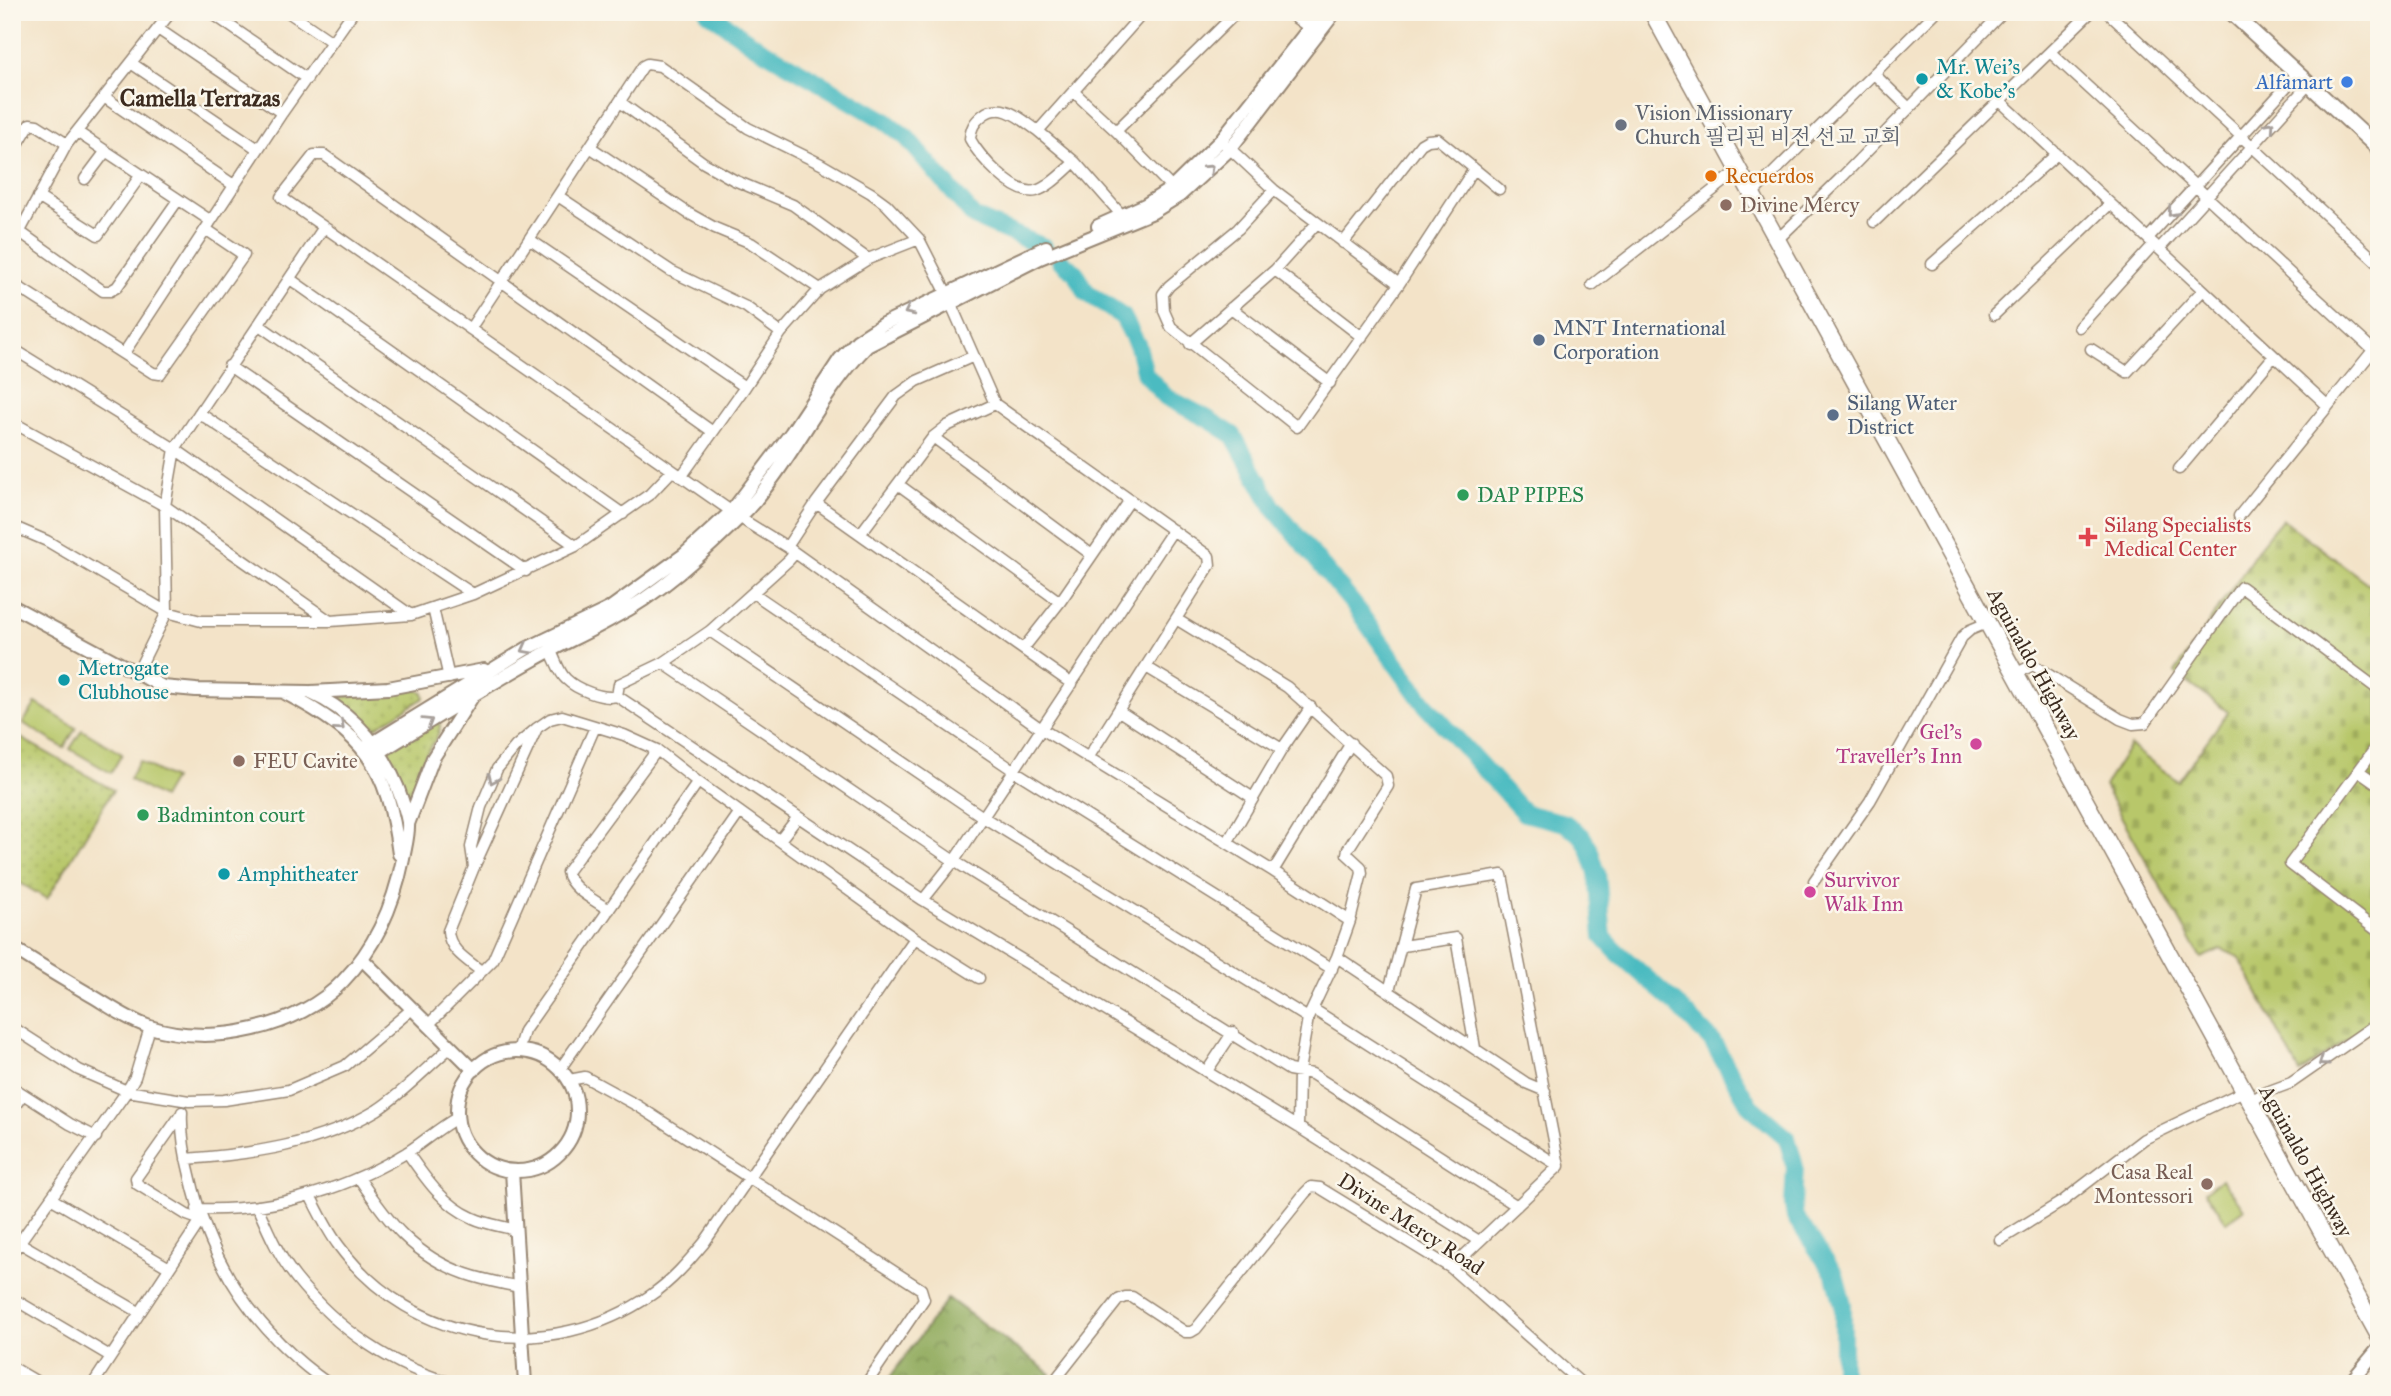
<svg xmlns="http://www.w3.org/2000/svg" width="2391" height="1396" font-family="'IM FELL Great Primer','Noto Serif KR',serif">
	<defs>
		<pattern id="grass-dots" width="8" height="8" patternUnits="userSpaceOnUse" patternTransform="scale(1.75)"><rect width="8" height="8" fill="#b8c76a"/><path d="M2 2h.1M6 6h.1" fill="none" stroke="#9fab5b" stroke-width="1.8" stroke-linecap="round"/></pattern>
		<pattern id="forest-crowns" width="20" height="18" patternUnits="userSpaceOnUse" patternTransform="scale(1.75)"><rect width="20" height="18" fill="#92ac5e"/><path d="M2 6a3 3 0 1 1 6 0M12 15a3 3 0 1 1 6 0" fill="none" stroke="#788c4d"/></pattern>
		<pattern id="cemetery-stones" width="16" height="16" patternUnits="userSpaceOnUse" patternTransform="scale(1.75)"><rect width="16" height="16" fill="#b8c76a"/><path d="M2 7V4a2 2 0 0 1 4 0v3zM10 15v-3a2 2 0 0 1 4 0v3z" fill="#9fab5b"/></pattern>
	</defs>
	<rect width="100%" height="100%" fill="#fbf7ec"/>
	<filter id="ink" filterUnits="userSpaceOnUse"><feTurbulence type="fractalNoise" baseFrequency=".0143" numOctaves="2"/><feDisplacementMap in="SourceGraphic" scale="14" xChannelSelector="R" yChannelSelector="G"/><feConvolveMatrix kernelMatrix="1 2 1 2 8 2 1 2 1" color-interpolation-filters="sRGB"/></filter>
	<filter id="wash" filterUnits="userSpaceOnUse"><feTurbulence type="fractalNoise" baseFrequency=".00686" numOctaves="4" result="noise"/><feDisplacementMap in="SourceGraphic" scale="28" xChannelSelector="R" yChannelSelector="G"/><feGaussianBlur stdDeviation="1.57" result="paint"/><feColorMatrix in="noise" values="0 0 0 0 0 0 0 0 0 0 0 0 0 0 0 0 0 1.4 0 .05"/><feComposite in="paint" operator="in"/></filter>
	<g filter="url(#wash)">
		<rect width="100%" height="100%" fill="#f3e3c8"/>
		<path fill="url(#grass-dots)" stroke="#7a7844" stroke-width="2" d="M 415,690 L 423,692 L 424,698 L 370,731 L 337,702 L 342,696 Z
			M 435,721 L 440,724 C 441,737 428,748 423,760 C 418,771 417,783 410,793 L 404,791 L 387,750 Z
			M 12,733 L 113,790 L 47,899 L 12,878 Z"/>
		<path fill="url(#forest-crowns)" stroke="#666b3e" stroke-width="2" d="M 948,1298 L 1051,1374 L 1043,1384 L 885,1384 Z"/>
		<path fill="url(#cemetery-stones)" stroke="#7a7844" stroke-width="2" d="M 2282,519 L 2379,592 L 2379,1017 L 2300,1073 L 2239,957 L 2221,949 L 2201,958 L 2104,786 L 2130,746 L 2178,781 L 2228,712 L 2175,673 L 2266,538 Z"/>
		<path fill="#b8c76a" stroke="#7a7844" stroke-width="2" d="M 36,703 L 76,728 L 64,748 L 23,723 Z
			M 82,730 L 122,754 L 111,773 L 70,749 Z
			M 139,761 L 173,779 L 162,798 L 129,779 Z
			M 2222,1179 L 2244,1209 L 2227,1222 L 2205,1191 Z"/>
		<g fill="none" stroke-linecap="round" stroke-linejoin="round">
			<path stroke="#4cbbc1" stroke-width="18" d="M 708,12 L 751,43 L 884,120 L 907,138 L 974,217 L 1044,247
				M 1060,260 L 1075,272 L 1087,293 L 1123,317 L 1138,346 L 1145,374 L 1166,397 L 1208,419 L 1233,435 L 1273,507 L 1354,605 L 1423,702 L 1524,813 L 1565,823 L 1582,836 L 1589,848 L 1597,873 L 1603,937 L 1616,951 L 1677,1005 L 1712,1041 L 1750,1106 L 1787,1138 L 1795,1167 L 1793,1205 L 1795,1217 L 1835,1275 L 1843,1305 L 1843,1384"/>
		</g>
	</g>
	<g filter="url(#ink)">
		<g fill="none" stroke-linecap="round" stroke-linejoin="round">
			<defs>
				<path id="minor" d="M 210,12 L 307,79
					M 288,12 L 332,42
					M 1287,12 L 1314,31
					M 2107,12 L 2379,264
					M 158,29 L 282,113
					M 2051,53 L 2373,350
					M 131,63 L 258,149
					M 1874,74 L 1909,108
					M 1074,92 L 1116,131 L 1176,192
					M 104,97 L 235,186
					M 1999,100 L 2328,406
					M 620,102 L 704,163 L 734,180 L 793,205 L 868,259
					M 1038,131 C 1022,120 1002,100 983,115 C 974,122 971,128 970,139 C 979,156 1014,196 1036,191 C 1050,187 1064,171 1075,162
					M 1116,131 L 1237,12
					M 77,132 L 211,221
					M 1225,144 L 1274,190 L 1399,284
					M 590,147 L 688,213 L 715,228 L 751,243 L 820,289
					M 12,154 L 30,124 L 37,125 L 67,144
					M 85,179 L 106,151
					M 1274,190 L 1238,229 L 1169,286 L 1163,294 L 1164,311 L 1171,327 L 1297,427 L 1399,284 L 1474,169
					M 1752,194 L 1936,12
					M 558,196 L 671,271 L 746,307 L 781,333
					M 38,197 L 98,235 L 141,175
					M 1125,219 L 1075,162 L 1038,131 L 1144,12
					M 1874,222 L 2091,12
					M 20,232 L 103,291 L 110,291 L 117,287 L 178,200
					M 2148,238 L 2298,74
					M 529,239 L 745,387
					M 1777,240 L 1843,176 L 2003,12
					M 1343,243 L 1421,144 L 1428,140 L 1438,139 L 1499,189
					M 12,246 L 67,144 L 171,12
					M 2159,249 L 2309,84
					M 1932,264 L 2057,154
					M 1275,270 L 1362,337
					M 290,279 L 623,514
					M 12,283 L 153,373 L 160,374 L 244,255 L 207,230
					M 1592,285 L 1739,170
					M 1231,308 L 1330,383
					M 1994,315 L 2110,204
					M 259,325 L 576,546
					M 2079,327 L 2154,244
					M 470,329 L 643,66 L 647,64 L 660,66 L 748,128 L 821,164 L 871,193 L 886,204 L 919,239 L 943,286 L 995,404 L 1209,556 L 1210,565 L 1088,758
					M 1190,344 L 1275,270 L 1317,223
					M 2091,349 L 2127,372 L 2203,290
					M 124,353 L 282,113 L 353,12
					M 12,355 L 15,350 L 175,449 L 411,615
					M 229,366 L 526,571
					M 199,413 L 473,594
					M 12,422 L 165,506 L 330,621
					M 713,432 L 324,155 L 314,155 L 281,197 L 748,523 L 787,547 L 1040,728 L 1273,871 L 1350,921
					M 933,437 L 1092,555
					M 2179,469 L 2274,356
					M 681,477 L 745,387 L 781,333 L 820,289 L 868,259 L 919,239
					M 899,485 L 1060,602
					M 816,503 L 1072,684
					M 2239,516 L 2379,343
					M 12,526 L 47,541 L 167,612 L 201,621 L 330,621 L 411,615 L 473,594 L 576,546 L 650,494 L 672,471
					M 861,533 L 933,437 L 947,426 L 995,404
					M 787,547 L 816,503 L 896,396 L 917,381 L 974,356
					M 753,593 L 1013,770 L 1332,969
					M 433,608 L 449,678
					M 1176,619 L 1287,687 L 1386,776 L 1388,786 L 1348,849 L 1347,854 L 1361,867 L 1362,873 L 1350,921 L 1337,957 L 1308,1018 L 1299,1071 L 1298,1127
					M 710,631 L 983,817 L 1308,1018
					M 1023,649 L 1060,602 L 1130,500
					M 550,650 C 555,658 559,673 566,679 C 576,689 603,700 617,696
					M 663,663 L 954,861 L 1289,1070 L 1312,1074 L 1517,1206
					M 1146,667 L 1282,749
					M 137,673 L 167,612 L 165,506 L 175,449 L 324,227
					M 2015,674 L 2033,665 L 2120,719 L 2133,724 L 2145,723 L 2241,587 L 2379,690
					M 617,696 L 923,900 L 1298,1127 L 1479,1241
					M 617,696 L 619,684 L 663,663 L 710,631 L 789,560 L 795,553
					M 1119,711 L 1253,798
					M 537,728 L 474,867 L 471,847 L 481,807 L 497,769 L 516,746 L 537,728 L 550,719 L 562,716 L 624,735 L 657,750 L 698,782 L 915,938 L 979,978
					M 2379,743 L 2290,864 L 2379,932
					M 2359,771 L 2379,785
					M 780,840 L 798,817
					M 1227,843 L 1282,749 L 1311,707
					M 474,867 L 448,931 C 449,950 467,960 481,971
					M 1273,871 L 1351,743
					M 1814,881 L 1870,801 L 1962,637 L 1970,630 L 1987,623
					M 923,900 L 954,861 L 1173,530
					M 609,910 C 595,900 570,889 567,872 L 657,750
					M 1402,946 L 1456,938 L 1475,1048
					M 1337,957 L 1526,1083 L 1545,1091
					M 1389,991 L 1416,889 L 1502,875 L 1559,1166
					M 1313,1009 L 1559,1166
					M 428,1025 L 493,960 L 595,727
					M 12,1027 L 79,1070 L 127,1091 L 189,1101 L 224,1100 L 289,1090 L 345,1066 L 412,1009
					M 518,1051 L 524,1031 L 698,782
					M 560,1069 L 740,812
					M 1207,1071 L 1233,1032
					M 569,1080 L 585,1077 L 638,1106 L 921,1289 L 924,1299 L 866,1384
					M 12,1087 L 70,1124 L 96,1137
					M 2250,1102 L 2264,1093 L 2291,1083 L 2379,1022
					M 12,1110 L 23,1094
					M 182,1112 C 181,1132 185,1156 190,1175 C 209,1262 256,1333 329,1384
					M 407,1152 C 425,1178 443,1205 473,1218 C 486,1224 501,1226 515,1230
					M 186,1159 C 252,1154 319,1145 377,1110 C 402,1094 427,1067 451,1047
					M 359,1178 C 388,1222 414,1256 466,1274 C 483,1280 501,1283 519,1287
					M 310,1195 C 319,1213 327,1230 339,1246 C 413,1346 550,1365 651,1295 C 672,1281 688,1262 704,1243 L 915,938
					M 52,1199 L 168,1267
					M 257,1206 C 268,1231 279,1257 296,1278 C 336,1328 394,1369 457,1384
					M 197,1209 C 267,1212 339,1192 399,1157 C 420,1146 436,1129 457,1118
					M 2000,1240 L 2063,1201 L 2144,1139 L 2244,1091
					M 20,1243 L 139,1312
					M 12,1253 L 127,1091 L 135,1077 L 150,1027
					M 1451,1268 L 1559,1166
					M 12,1298 L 110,1356
					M 12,1367 L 41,1384
					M 93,1384 L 201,1220 L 187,1215 L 137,1184 L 136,1178 L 182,1113
					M 1052,1384 L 1118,1300 L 1125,1297 L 1132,1297 L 1185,1332 L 1191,1332 L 1196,1329 L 1305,1193 L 1311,1187 L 1320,1188 L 1451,1268 L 1582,1384"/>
				<path id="tertiary" d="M 1098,226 L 1145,205 L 1172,188 L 1220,141 L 1322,12
					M 12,606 L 163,687 L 196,690 L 309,692 C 352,711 379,743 397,786 C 401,797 406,810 408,822 C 409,834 405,847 403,859 C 394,904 376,947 343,981 C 299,1028 212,1047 150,1027 C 131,1021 112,1008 94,997 C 67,981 39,965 12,947
					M 311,692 L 388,688 L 484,670
					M 285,693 C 365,735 387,764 399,854
					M 363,749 L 526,649 L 609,609 L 685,554 L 731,512 L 791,433 L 840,359 L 857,341 L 883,324 L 1046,247
					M 370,758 C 424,725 478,691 533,660 C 559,645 587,633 613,618 C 659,594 700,556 737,520 C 789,470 817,397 867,346 L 1040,258 L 1153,212 L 1179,196 L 1230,149 L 1335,12
					M 408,824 L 433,758 L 472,697
					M 362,959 L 474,1070
					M457 1111a60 60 0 1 1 120 0a60 60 0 1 1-120 0Z
					M 512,1171 L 525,1384
					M 2349,1384 L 2379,1348"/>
				<path id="secondary" d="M 2231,12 L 2379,149"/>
				<path id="primary" d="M 1652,12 L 2379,1336"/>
			</defs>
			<use href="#minor" stroke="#978673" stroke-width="13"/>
			<use href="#tertiary" stroke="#978673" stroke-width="16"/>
			<use href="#secondary" stroke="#978673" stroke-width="18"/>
			<use href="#primary" stroke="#978673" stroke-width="19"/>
			<use href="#minor" stroke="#fff" stroke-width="10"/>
			<use href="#tertiary" stroke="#fff" stroke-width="12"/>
			<use href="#secondary" stroke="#fff" stroke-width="14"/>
			<use href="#primary" stroke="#fff" stroke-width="16"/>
		</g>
		<defs><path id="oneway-chevron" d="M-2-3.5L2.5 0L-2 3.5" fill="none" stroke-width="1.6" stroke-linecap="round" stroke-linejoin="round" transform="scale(1.75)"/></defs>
		<g stroke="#a79f9a">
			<use href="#oneway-chevron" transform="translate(2270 126) rotate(-48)"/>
			<use href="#oneway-chevron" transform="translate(1209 169) rotate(-43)"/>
			<use href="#oneway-chevron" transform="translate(2172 212) rotate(132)"/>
			<use href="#oneway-chevron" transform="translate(909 311) rotate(154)"/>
			<use href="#oneway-chevron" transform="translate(526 649) rotate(152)"/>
			<use href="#oneway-chevron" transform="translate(428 722) rotate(-32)"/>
			<use href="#oneway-chevron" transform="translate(340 726) rotate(41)"/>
			<use href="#oneway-chevron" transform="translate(493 779) rotate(114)"/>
			<use href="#oneway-chevron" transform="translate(2323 1062) rotate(145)"/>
		</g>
	</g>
	<g fill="#0f9aa8" stroke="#fbf7ec" stroke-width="2.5">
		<circle cx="1922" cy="79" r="7"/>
		<circle cx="64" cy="680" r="7"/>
		<circle cx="224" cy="874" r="7"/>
	</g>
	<circle fill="#3f7fe0" stroke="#fbf7ec" stroke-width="2.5" cx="2347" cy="82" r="7"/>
	<circle fill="#6b7280" stroke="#fbf7ec" stroke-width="2.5" cx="1621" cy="125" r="7"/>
	<circle fill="#e8710a" stroke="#fbf7ec" stroke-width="2.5" cx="1711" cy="176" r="7"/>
	<g fill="#8d6e63" stroke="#fbf7ec" stroke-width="2.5">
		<circle cx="1726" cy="205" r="7"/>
		<circle cx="239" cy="761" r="7"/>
		<circle cx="2207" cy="1184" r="7"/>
	</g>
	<g fill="#5c6f8a" stroke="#fbf7ec" stroke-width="2.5">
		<circle cx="1539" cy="340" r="7"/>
		<circle cx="1833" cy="415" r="7"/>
	</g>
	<g fill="#2e9e5b" stroke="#fbf7ec" stroke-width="2.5">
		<circle cx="1463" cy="495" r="7"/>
		<circle cx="143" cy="815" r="7"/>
	</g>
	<path fill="#e0444e" stroke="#fbf7ec" stroke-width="2.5" d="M2084.5 526.5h7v7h7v7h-7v7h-7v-7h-7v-7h7z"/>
	<g fill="#d1479c" stroke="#fbf7ec" stroke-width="2.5">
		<circle cx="1976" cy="744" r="7"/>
		<circle cx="1810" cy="892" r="7"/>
	</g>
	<g text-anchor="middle" stroke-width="5" stroke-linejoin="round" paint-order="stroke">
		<g font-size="21" fill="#0d838f" stroke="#fbf7ec" text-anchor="start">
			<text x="1936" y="74">Mr. Wei's<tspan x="1936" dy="24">&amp; Kobe's</tspan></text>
			<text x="78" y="675">Metrogate<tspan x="78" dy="24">Clubhouse</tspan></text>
			<text x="238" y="881">Amphitheater</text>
		</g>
		<g font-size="21" fill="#366cbe" stroke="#fbf7ec" text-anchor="end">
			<text x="2333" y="89">Alfamart</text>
		</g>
		<g font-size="21" fill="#5b616d" stroke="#fbf7ec" text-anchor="start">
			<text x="1635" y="120">Vision Missionary<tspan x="1635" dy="24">Church 필리핀 비전 선교 교회</tspan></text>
		</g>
		<g font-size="21" fill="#c56008" stroke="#fbf7ec" text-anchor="start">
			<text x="1725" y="183">Recuerdos</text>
		</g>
		<g font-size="21" fill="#785e54" stroke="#fbf7ec" text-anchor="start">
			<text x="1740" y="212">Divine Mercy</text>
			<text x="253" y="768">FEU Cavite</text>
			<text x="2193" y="1179" text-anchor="end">Casa Real<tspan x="2193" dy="24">Montessori</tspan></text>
		</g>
		<g font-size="21" fill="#4e5e75" stroke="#fbf7ec" text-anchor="start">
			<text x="1553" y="335">MNT International<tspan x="1553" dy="24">Corporation</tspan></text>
			<text x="1847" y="410">Silang Water<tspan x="1847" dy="24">District</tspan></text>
		</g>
		<g font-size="21" fill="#27864d" stroke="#fbf7ec" text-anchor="start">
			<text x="1477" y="502">DAP PIPES</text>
			<text x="157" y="822">Badminton court</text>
		</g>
		<g font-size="21" fill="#be3a42" stroke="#fbf7ec" text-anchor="start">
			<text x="2104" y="532">Silang Specialists<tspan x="2104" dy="24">Medical Center</tspan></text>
		</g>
		<g font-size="21" fill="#3b2a1e" stroke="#fbf7ec">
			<text transform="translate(2034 664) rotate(61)" y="7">Aguinaldo Highway</text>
			<text transform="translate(2306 1161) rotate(61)" y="7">Aguinaldo Highway</text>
			<text transform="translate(1411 1224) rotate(33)" y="7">Divine Mercy Road</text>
		</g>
		<g font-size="21" fill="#b23c85" stroke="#fbf7ec" text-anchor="end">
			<text x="1962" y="739">Gel's<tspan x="1962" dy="24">Traveller's Inn</tspan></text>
			<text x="1824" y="887" text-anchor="start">Survivor<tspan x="1824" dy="24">Walk Inn</tspan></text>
		</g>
		<g font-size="23" font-weight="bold" fill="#3b2a1e" stroke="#fbf7ec">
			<text x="200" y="106">Camella Terrazas</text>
		</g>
	</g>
	<rect width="2391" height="1396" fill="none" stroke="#fbf7ec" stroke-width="42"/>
</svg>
